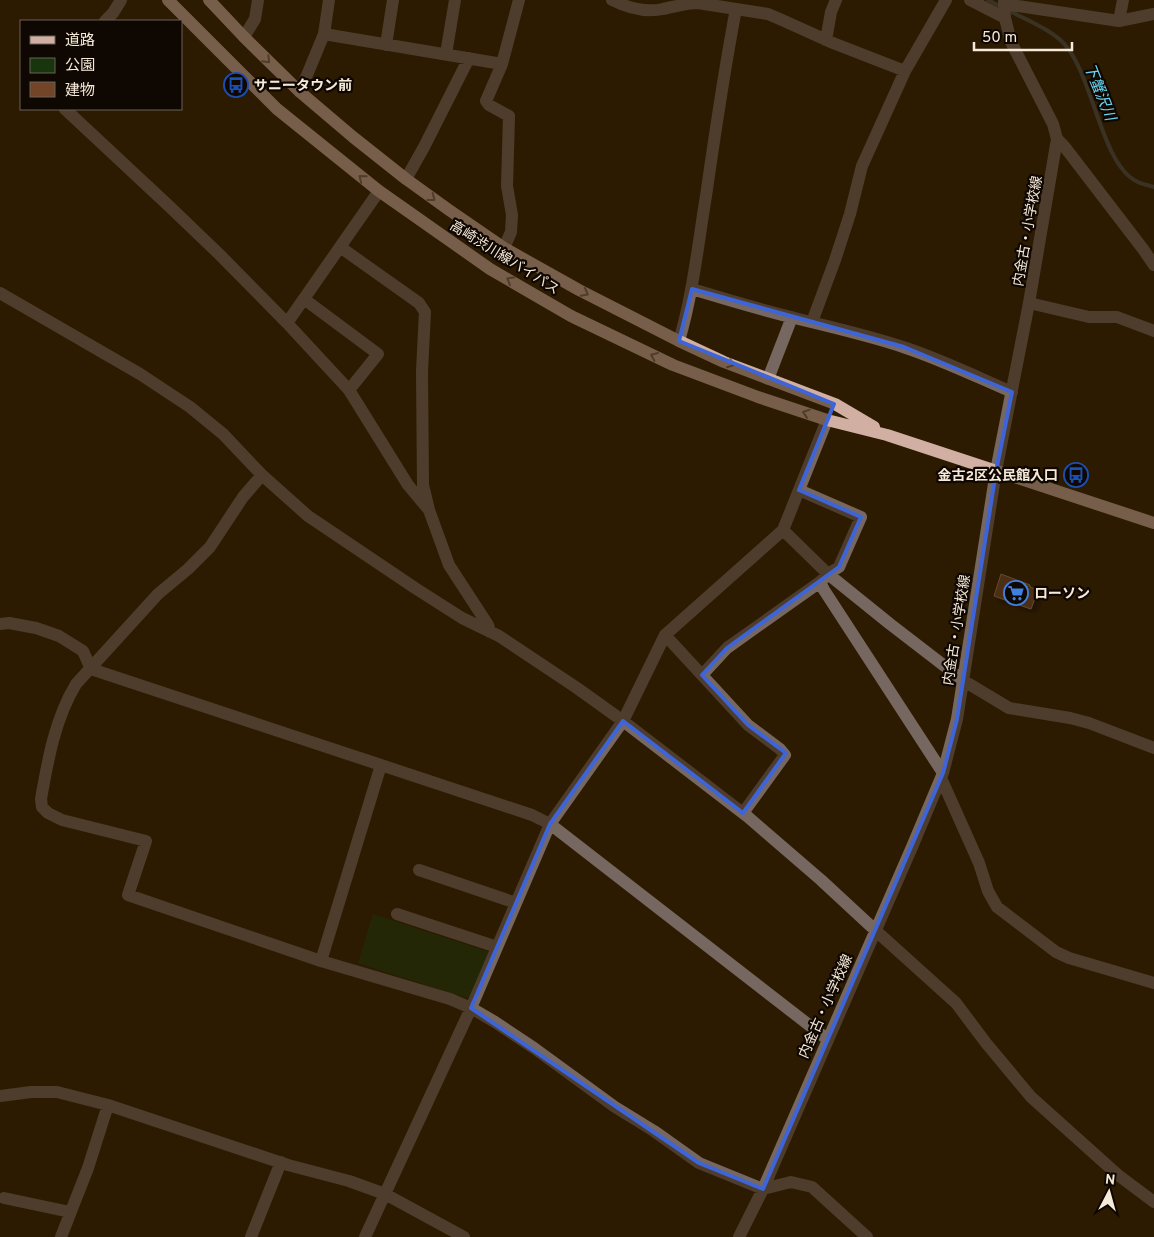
<svg xmlns="http://www.w3.org/2000/svg" width="1154" height="1237" font-family="Overpass,'Noto Sans JP',sans-serif">
	<defs>
		<filter id="shadow"><feDropShadow dx="4.5" dy="4.5" stdDeviation="2.5" flood-color="#0009"/></filter>
	</defs>
	<rect width="100%" height="100%" fill="#2d1b01"/>
	<path fill="#18350d" d="M 373,914 L 489,952 L 471,997 L 466,998 L 358,963 Z"/>
	<g fill="none" stroke-linecap="round" stroke-linejoin="round">
		<path stroke="#4a4e4d" stroke-width="4" d="M 988,0 L 1001,7
			M 1008,10 C 1026,20 1053,30 1066,46 C 1093,78 1102,164 1136,181 C 1141,184 1148,185 1154,187"/>
	</g>
	<path fill="#724529" stroke="#a1806d" filter="url(#shadow)" d="M 1001,574 L 1030,585 L 1030,587 L 1038,590 L 1031,609 L 994,596 Z"/>
	<g fill="none" stroke-linecap="round" stroke-linejoin="round">
		<path stroke="#776761" stroke-width="12" d="M 612,0 C 628,8 645,13 663,9 C 675,7 686,3 698,3 L 768,14 L 782,20 L 833,43 L 905,71
			M 970,0 L 1005,18
			M 1004,4 L 1119,21 L 1154,14
			M 105,21 L 113,13 L 121,0
			M 1119,21 L 1123,0
			M 324,34 L 502,64
			M 244,37 L 255,19 L 258,0
			M 826,40 L 831,12 L 836,0
			M 386,45 L 393,0
			M 446,54 L 455,0
			M 300,92 L 324,34 L 329,0
			M 65,109 L 170,207 L 219,254 L 287,323 L 349,390 L 408,485 L 429,510
			M 1057,139 L 1064,146 L 1143,249 L 1154,265
			M 406,179 L 424,147 L 469,58
			M 340,247 L 419,303 L 425,312 L 422,371 L 423,485 L 429,510 L 449,565 L 488,625 L 490,632
			M 504,248 L 511,232 L 512,215 L 507,186 L 509,116 L 489,105 L 486,101 L 502,64 L 519,0
			M 692,289 C 725,299 758,309 791,317 C 830,327 868,335 906,348 C 942,360 977,377 1012,392
			M 0,293 L 140,374 L 190,407 L 223,434 L 262,475 L 308,516 L 415,588 L 462,618 L 499,636 L 577,688 L 623,721 L 748,817 L 821,880 L 875,930 L 956,1003 L 986,1043 L 1031,1097 L 1118,1175 L 1154,1202
			M 304,299 L 378,354 L 349,390
			M 1029,303 L 1089,317 L 1117,317 L 1154,331
			M 812,322 L 835,260 L 850,214 L 862,166 L 905,71 L 946,0
			M 287,323 L 379,191
			M 679,341 C 693,294 698,244 706,196 C 715,133 724,71 736,9
			M 768,379 L 792,317
			M 262,475 L 243,497 L 210,547 L 188,569 L 158,594 L 76,684 C 55,719 48,759 41,799 L 42,807 L 48,813 L 62,820 L 146,841 L 128,895 L 321,961 L 450,999 L 471,1008 L 495,1022 L 534,1048 L 615,1107 L 654,1131 L 699,1163 L 763,1189 L 791,1182 L 812,1187 L 867,1237
			M 799,490 L 861,517 L 839,567 L 828,574 L 820,582 L 824,590 L 943,773
			M 783,530 L 828,574 L 890,624 L 964,681 L 1009,708 L 1070,718 L 1089,723 L 1154,748
			M 0,624 L 9,623 L 36,628 L 59,636 L 83,651 L 91,669 L 532,815 L 550,824 L 827,1039
			M 665,635 L 748,725 L 780,749 L 785,755 L 743,813
			M 702,675 L 727,648 L 820,582
			M 941,778 L 979,863 L 988,891 L 997,907 L 1056,952 L 1069,958 L 1154,983
			M 419,870 L 516,903
			M 397,914 L 497,947
			M 321,961 L 381,765
			M 0,1096 L 31,1092 L 57,1092 L 108,1105 L 288,1165 L 349,1181 L 385,1194 L 464,1237
			M 4,1198 L 70,1212
			M 61,1237 L 88,1168 L 108,1105
			M 251,1237 L 281,1162
			M 365,1237 L 471,1008 L 550,824 L 623,721 L 665,635 L 783,530 L 827,420
			M 739,1237 L 763,1189 L 912,847 L 943,773 L 957,719 L 996,471"/>
		<path stroke="#776761" stroke-width="12" d="M 996,471 L 1029,303 L 1057,139 L 1053,124 L 1011,42 L 1005,18 L 1004,0"/>
		<path stroke="#d1b0a3" stroke-width="12" d="M 168,0 L 277,109 L 379,191 L 490,269 L 571,316 L 673,365 L 758,397 L 827,420 L 887,435 L 1154,523
			M 209,0 L 244,37 L 300,92 L 353,137 L 406,179 L 449,210 L 504,248 L 579,290 L 679,341 L 724,362 L 835,404 L 874,427"/>
	</g>
	<defs><path id="oneway-chevron" d="M-2-3.5L2.5 0L-2 3.5" fill="none" stroke-width="1.6" stroke-linecap="round" stroke-linejoin="round" transform="scale(1.25)"/></defs>
	<g stroke="#7a645a">
		<use href="#oneway-chevron" transform="translate(267 60) rotate(45)"/>
		<use href="#oneway-chevron" transform="translate(362 178) rotate(-141)"/>
		<use href="#oneway-chevron" transform="translate(432 198) rotate(37)"/>
		<use href="#oneway-chevron" transform="translate(510 280) rotate(-150)"/>
		<use href="#oneway-chevron" transform="translate(585 293) rotate(28)"/>
		<use href="#oneway-chevron" transform="translate(654 356) rotate(-155)"/>
		<use href="#oneway-chevron" transform="translate(731 364) rotate(21)"/>
		<use href="#oneway-chevron" transform="translate(806 413) rotate(-162)"/>
	</g>
	<path d="M0 0H1154V1237H0ZM 692,289 L 904,347 L 1012,392 L 996,471 L 957,719 L 943,773 L 763,1189 L 699,1163 L 471,1008 L 550,824 L 623,721 L 743,813 L 786,753 L 748,725 L 702,675 L 727,648 L 839,567 L 861,517 L 799,490 L 834,404 L 679,341 Z" fill="#2d1b01" fill-opacity=".55" fill-rule="evenodd"/>
	<path fill="none" stroke="#3e65d8" stroke-width="4" stroke-linejoin="round" d="M 692,289 L 904,347 L 1012,392 L 996,471 L 957,719 L 943,773 L 763,1189 L 699,1163 L 471,1008 L 550,824 L 623,721 L 743,813 L 786,753 L 748,725 L 702,675 L 727,648 L 839,567 L 861,517 L 799,490 L 834,404 L 679,341 Z"/>
	<defs>
		<symbol id="bus-ring" viewBox="-11 -11 22 22"><circle r="9.5" fill="#0f0701" stroke="#1a4fb4" stroke-width="1.5"/><path d="M-5-6H5V4H4V6H2V4H-2V6H-4V4H-5ZM-3.5-4V0h7V-4ZM-3.5 1.2v1.5H-2V1.2ZM2 1.2v1.5H3.5V1.2Z" fill="#1a4fb4"/></symbol>
		<symbol id="supermarket-ring" viewBox="-11 -11 22 22"><circle r="9.5" fill="#0f0701" stroke="#3f7fe0" stroke-width="1.5"/><path d="M-6-5.5h2.5l.6 2H6L4.5 2H-2.5L-4.4-4H-6ZM-1.5 3.2a1.3 1.3 0 1 0 .1 0ZM3 3.2a1.3 1.3 0 1 0 .1 0Z" fill="#3f7fe0"/></symbol>
	</defs>
	<g fill-rule="evenodd">
		<use href="#bus-ring" x="222" y="71" width="28" height="28"/>
		<use href="#bus-ring" x="1062" y="461" width="28" height="28"/>
		<use href="#supermarket-ring" x="1002" y="579" width="28" height="28"/>
	</g>
	<g text-anchor="middle" stroke-width="4.5" stroke-linejoin="round" paint-order="stroke">
		<g font-size="14" font-weight="bold" fill="#f6eada" stroke="#0f0701" text-anchor="start">
			<text x="254" y="90">サニータウン前</text>
			<text x="1058" y="480" text-anchor="end">金古2区公民館入口</text>
			<text x="1034" y="598">ローソン</text>
		</g>
		<g font-size="14" fill="#f6eada" stroke="#0f0701">
			<text transform="translate(1027 231) rotate(-80)" y="5">内金古・小学校線</text>
			<text transform="translate(505 257) rotate(32)" y="5">高崎渋川線バイパス</text>
			<text transform="translate(956 630) rotate(-81)" y="5">内金古・小学校線</text>
			<text transform="translate(825 1006) rotate(-66)" y="5">内金古・小学校線</text>
		</g>
		<g font-size="15" font-style="italic" fill="#6ad5f0" stroke="#0f0701">
			<text transform="translate(1100 92) rotate(68)" y="5">下蟹沢川</text>
		</g>
	</g>
	<rect x="20" y="20" width="162" height="90" fill="#0f0701" stroke="#6b6258"/>
	<rect x="30" y="36" width="25" height="8" fill="#d1b0a3" stroke="#6b6258"/>
	<text x="65" y="45" font-size="15" fill="#f6eada">道路</text>
	<rect x="30" y="58" width="25" height="15" fill="#18350d" stroke="#6b6258"/>
	<text x="65" y="70" font-size="15" fill="#f6eada">公園</text>
	<rect x="30" y="82" width="25" height="15" fill="#724529" stroke="#6b6258"/>
	<text x="65" y="95" font-size="15" fill="#f6eada">建物</text>
	<g transform="translate(1109 1192) rotate(6)" stroke="#0f0701" stroke-width="4" paint-order="stroke">
	<path d="M0-4L9 19L0 12L-9 19Z" fill="#f6eada"/>
	<text y="-8" font-size="14" font-weight="bold" text-anchor="middle" fill="#f6eada">N</text>
	</g>
	<path d="M974 42v8h98v-8" fill="none" stroke="#f6eada" stroke-width="2.5"/>
	<text x="982" y="42" font-size="15" fill="#f6eada" stroke="#0f0701" stroke-width="4" paint-order="stroke">50 m</text>
</svg>
